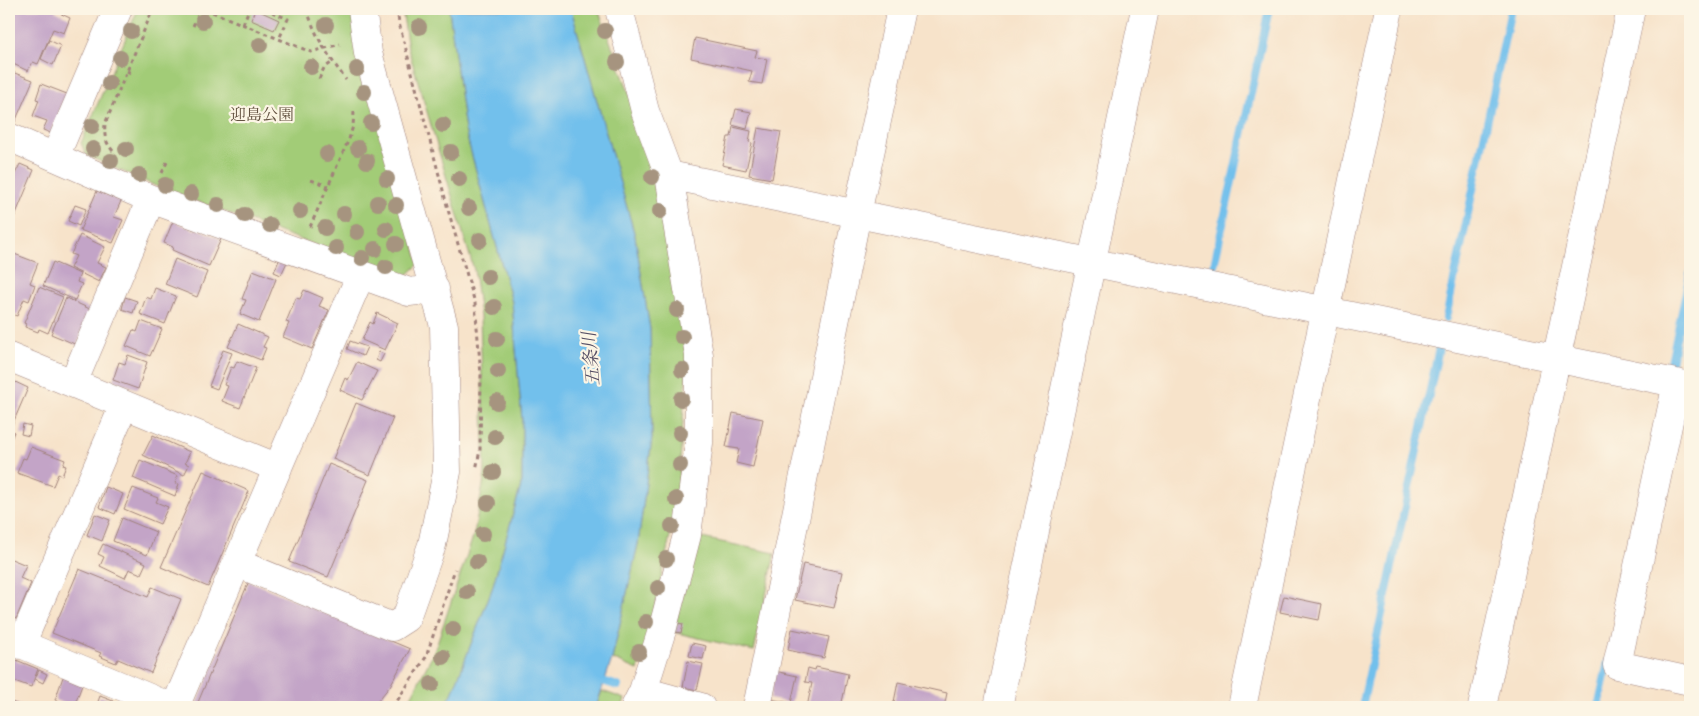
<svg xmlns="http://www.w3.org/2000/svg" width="1699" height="716" font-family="'IM FELL Double Pica','Noto Serif JP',serif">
	<rect width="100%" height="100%" fill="#fcf5e5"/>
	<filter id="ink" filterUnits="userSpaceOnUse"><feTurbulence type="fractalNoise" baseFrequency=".02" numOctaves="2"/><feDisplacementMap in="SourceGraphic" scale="10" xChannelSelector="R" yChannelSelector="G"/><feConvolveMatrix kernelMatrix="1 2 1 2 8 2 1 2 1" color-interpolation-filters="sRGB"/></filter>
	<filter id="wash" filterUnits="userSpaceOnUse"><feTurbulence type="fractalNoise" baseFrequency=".0096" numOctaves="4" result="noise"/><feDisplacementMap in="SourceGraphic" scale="20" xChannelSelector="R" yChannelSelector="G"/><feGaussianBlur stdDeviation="1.12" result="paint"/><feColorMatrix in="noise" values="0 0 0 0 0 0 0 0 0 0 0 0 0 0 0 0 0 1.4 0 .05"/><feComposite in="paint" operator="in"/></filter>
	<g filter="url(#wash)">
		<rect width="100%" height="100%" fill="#f7e3ca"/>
		<path fill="#a2cc77" stroke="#767651" d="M 138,9 L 351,9 L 419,264 L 404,278 L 158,187 L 86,155 L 81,143 Z
			M 402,9 L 449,9 L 465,130 L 512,302 L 522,420 L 522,482 L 492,589 L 452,694 L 443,707 L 403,707 L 412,695 L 434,652 L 474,534 L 485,474 L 480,316 L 474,270 L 408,48 Z
			M 571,9 L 598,9 L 649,146 L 668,232 L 688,352 L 677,503 L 652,621 L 638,670 L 612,659 L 638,544 L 652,438 L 650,329 L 635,236 Z
			M 697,537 L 775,553 L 754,651 L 673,632 Z
			M 602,691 L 625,699 L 622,707 L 596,707 Z"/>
		<path fill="#72c0ec" stroke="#5e708c" d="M 449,9 L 571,9 L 635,236 L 650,329 L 652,438 L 638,544 L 612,659 L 596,707 L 443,707 L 452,694 L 492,589 L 522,482 L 522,420 L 512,302 L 465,130 Z"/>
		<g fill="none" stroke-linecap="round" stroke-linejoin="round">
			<path stroke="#72c0ec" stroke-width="8" d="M 1213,270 L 1269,9
				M 1446,318 L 1511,9
				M 1670,367 L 1690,274
				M 596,679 L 618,686
				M 1362,707 L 1439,348
				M 1598,707 L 1608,662"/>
		</g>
		<g id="blocks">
			<path fill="#c3a4c7" d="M 15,9 L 56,9 L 55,11 L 70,18 L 64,33 L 53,29 L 38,64 L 33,62 L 28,71 L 9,62 L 9,22 Z
				M 255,9 L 279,20 L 274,30 L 251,20 Z
				M 695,38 L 757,51 L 755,57 L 767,59 L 762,84 L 749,82 L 752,71 L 691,58 Z
				M 49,40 L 61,46 L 53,65 L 41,59 Z
				M 12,72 L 33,80 L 15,122 L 9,119 L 9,80 Z
				M 41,84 L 67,94 L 51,133 L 43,130 L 47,121 L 33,116 L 39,100 L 36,99 Z
				M 736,109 L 751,112 L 747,129 L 732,125 Z
				M 733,127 L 751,131 L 749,142 L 752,143 L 746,170 L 722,165 L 728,137 L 731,137 Z
				M 758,128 L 781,132 L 772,179 L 749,175 Z
				M 20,164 L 34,170 L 15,216 L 9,213 L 9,176 L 13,178 Z
				M 97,191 L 121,201 L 114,217 L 123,220 L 113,243 L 80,230 Z
				M 75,205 L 86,209 L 79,226 L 68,221 Z
				M 173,221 L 195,230 L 196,228 L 221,239 L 209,266 L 172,250 L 173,247 L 164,243 Z
				M 80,235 L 105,247 L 97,263 L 106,267 L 99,282 L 70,268 L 76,256 L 71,254 Z
				M 9,252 L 38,263 L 30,283 L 35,285 L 29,301 L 24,299 L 17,316 L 9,313 Z
				M 280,258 L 287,262 L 281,275 L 274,272 Z
				M 175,259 L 207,272 L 197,297 L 165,284 Z
				M 53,262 L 80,274 L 77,282 L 82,284 L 75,300 L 43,286 Z
				M 253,270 L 276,279 L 259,322 L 240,314 L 246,300 L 242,299 Z
				M 39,287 L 63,297 L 48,333 L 39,329 L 38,332 L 25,327 L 26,324 L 24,323 Z
				M 155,288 L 176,296 L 165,324 L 140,314 L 146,297 L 151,299 Z
				M 304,290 L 323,298 L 319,306 L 329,310 L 312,349 L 283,337 L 289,323 L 286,322 L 296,298 L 300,299 Z
				M 125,297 L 137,301 L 133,313 L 122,309 Z
				M 66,298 L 92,310 L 77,345 L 51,334 Z
				M 377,313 L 398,323 L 385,350 L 362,340 L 370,322 L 373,324 Z
				M 141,321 L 162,329 L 150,356 L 126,346 L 133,330 L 137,332 Z
				M 238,324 L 268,337 L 263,347 L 266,348 L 261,360 L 228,347 Z
				M 350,341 L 367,347 L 363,356 L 347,349 Z
				M 223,350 L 232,353 L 217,389 L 209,386 Z
				M 379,352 L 384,354 L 380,362 L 376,360 Z
				M 128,355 L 147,362 L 138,389 L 113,380 L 119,362 L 125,364 Z
				M 237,361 L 256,368 L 240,408 L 222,401 L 228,386 L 224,385 L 231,367 L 234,368 Z
				M 357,362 L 377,371 L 362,400 L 340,390 L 345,378 L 348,380 Z
				M 9,379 L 28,388 L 10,430 L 14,432 L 9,444 Z
				M 1682,400 L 1690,402 L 1690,422 L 1678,419 Z
				M 356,403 L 393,418 L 370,475 L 333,459 Z
				M 733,413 L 763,419 L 753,467 L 736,463 L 739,449 L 726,447 Z
				M 23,424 L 31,426 L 29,436 L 21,434 Z
				M 153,435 L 190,452 L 185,463 L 189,465 L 184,475 L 143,455 Z
				M 31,447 L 65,460 L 63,465 L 66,466 L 62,476 L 58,474 L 53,486 L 17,473 L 23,458 L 26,459 Z
				M 140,460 L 178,476 L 175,483 L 179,484 L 175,496 L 133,478 Z
				M 329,464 L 368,480 L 328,577 L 289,562 Z
				M 203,471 L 249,491 L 208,587 L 161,567 Z
				M 106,487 L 123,494 L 115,514 L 99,507 Z
				M 133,488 L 158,498 L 156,502 L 168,507 L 160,524 L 124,509 Z
				M 95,514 L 110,520 L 102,541 L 87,535 Z
				M 122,518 L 156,532 L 147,555 L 113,541 Z
				M 103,544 L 146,563 L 141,574 L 129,569 L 125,578 L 100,566 L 104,557 L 98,554 Z
				M 9,558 L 26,565 L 20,578 L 31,583 L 16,619 L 9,616 Z
				M 803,564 L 842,572 L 834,608 L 795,600 Z
				M 79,569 L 148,597 L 152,587 L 181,599 L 151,673 L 118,659 L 116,663 L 99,656 L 101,653 L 52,633 Z
				M 249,581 L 410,649 L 390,686 L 373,707 L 196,707 Z
				M 1284,596 L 1322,604 L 1319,620 L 1280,612 Z
				M 677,623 L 683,624 L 681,633 L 675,632 Z
				M 792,629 L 829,637 L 824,658 L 788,650 Z
				M 692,643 L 706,646 L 703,659 L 689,656 Z
				M 9,657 L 38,669 L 31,687 L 9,679 Z
				M 688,661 L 703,664 L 697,690 L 683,687 Z
				M 816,667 L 848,674 L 841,707 L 807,707 L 812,683 L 805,682 L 808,668 L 815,670 Z
				M 39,670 L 47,674 L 43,683 L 35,679 Z
				M 775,671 L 797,676 L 791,703 L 770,699 Z
				M 63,677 L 82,685 L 74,707 L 55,700 Z
				M 898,682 L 947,693 L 944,707 L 893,707 Z
				M 100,696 L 113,701 L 111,707 L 96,707 Z
				M 9,701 L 24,707 L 9,707 Z"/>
		</g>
	</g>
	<g filter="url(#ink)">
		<use href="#blocks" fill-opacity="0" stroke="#a0817a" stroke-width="1"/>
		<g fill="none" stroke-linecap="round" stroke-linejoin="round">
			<defs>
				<path id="minor" d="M 619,9 L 645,111 L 669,175 L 699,355 L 699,443 L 687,535 L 663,627 L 643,691 L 635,707
					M 9,137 L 151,199 L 409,292 L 435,289
					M 55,157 L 118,9
					M 669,175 L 1690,386
					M 9,357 L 278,468
					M 73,383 L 151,199
					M 1677,383 L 1617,665 L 1690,681
					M 237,563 L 392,627 L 406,618 L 432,545 L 447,472 L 444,326 L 368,53 L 362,9
					M 9,639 L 171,707
					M 21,645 L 124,405
					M 643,691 L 701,707
					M 175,707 L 361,274
					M 757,707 L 857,214 L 901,9
					M 998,707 L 1145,9
					M 1242,707 L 1389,9
					M 1482,707 L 1631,9"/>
			</defs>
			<use href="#minor" stroke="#a0817a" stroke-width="29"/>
			<path stroke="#a0817a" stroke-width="3" stroke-dasharray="4 4" stroke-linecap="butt" d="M 205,9 L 311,52 L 340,44
				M 265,9 L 288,19 L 279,39
				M 307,9 C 316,39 328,55 346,80
				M 397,9 L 399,23 L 449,213 L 475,303 L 481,375 L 480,450 L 476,470
				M 243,24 L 249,9
				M 193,26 L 201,9
				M 127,71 L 133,74
				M 319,79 L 324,68 L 333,62
				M 113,151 C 105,142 104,135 105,124 L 153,9
				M 162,173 L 168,160
				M 311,180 L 328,186
				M 310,227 L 349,139 L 353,126 L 354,112
				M 393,707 L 426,657 L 455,569"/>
			<use href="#minor" stroke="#fff" stroke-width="28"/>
		</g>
		<g fill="#a6947f">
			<circle cx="203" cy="21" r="8"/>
			<circle cx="326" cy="25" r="8"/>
			<circle cx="419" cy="27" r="8"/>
			<circle cx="131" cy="31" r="8"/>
			<circle cx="605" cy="31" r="8"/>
			<circle cx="260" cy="45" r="8"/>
			<circle cx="120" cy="58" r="8"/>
			<circle cx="617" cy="62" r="8"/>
			<circle cx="311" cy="67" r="8"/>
			<circle cx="357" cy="69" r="8"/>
			<circle cx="109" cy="83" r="8"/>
			<circle cx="364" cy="92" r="8"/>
			<circle cx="371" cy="123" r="8"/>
			<circle cx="443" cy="125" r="8"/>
			<circle cx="92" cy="126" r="8"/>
			<circle cx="358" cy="148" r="8"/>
			<circle cx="93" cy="149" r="8"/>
			<circle cx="126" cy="149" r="8"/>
			<circle cx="451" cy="152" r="8"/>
			<circle cx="327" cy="154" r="8"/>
			<circle cx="111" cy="161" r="8"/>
			<circle cx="367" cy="161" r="8"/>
			<circle cx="139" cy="175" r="8"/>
			<circle cx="652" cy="177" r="8"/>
			<circle cx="387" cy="179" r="8"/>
			<circle cx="459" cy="179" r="8"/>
			<circle cx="165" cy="185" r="8"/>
			<circle cx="191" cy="194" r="8"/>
			<circle cx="378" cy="203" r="8"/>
			<circle cx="218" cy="205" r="8"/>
			<circle cx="396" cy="205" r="8"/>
			<circle cx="469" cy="208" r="8"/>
			<circle cx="300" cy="211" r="8"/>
			<circle cx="660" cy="211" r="8"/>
			<circle cx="344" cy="214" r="8"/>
			<circle cx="245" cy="215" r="8"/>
			<circle cx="270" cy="225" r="8"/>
			<circle cx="325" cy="228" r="8"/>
			<circle cx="386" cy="229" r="8"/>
			<circle cx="357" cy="232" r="8"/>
			<circle cx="480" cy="240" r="8"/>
			<circle cx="396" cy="244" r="8"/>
			<circle cx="336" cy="248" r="8"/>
			<circle cx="375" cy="249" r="8"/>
			<circle cx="362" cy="258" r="8"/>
			<circle cx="386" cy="267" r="8"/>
			<circle cx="488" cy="277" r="8"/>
			<circle cx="494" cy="307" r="8"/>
			<circle cx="677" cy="310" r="8"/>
			<circle cx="682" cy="337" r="8"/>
			<circle cx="497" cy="339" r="8"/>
			<circle cx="682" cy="370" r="8"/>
			<circle cx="498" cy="371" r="8"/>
			<circle cx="681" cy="399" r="8"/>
			<circle cx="497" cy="402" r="8"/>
			<circle cx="680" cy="433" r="8"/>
			<circle cx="495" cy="437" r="8"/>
			<circle cx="680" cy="465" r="8"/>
			<circle cx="493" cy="472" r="8"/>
			<circle cx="676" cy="499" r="8"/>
			<circle cx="488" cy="503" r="8"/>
			<circle cx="672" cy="526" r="8"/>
			<circle cx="483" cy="534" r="8"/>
			<circle cx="666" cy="559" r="8"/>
			<circle cx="477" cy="562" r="8"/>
			<circle cx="658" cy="588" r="8"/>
			<circle cx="467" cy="592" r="8"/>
			<circle cx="646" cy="622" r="8"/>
			<circle cx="453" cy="629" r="8"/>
			<circle cx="639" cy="652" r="8"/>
			<circle cx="443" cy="657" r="8"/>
			<circle cx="432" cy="684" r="8"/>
		</g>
	</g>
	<g text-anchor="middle" stroke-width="4.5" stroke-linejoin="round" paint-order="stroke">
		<g font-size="16" fill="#645342" stroke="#fcf5e5">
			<text x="262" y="120">迎島公園</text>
		</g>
		<g font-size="18" font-style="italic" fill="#564f65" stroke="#fcf5e5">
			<text transform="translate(591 359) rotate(-95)" y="6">五条川</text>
		</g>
	</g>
	<rect width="1699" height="716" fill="none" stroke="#fcf5e5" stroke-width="30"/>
</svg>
